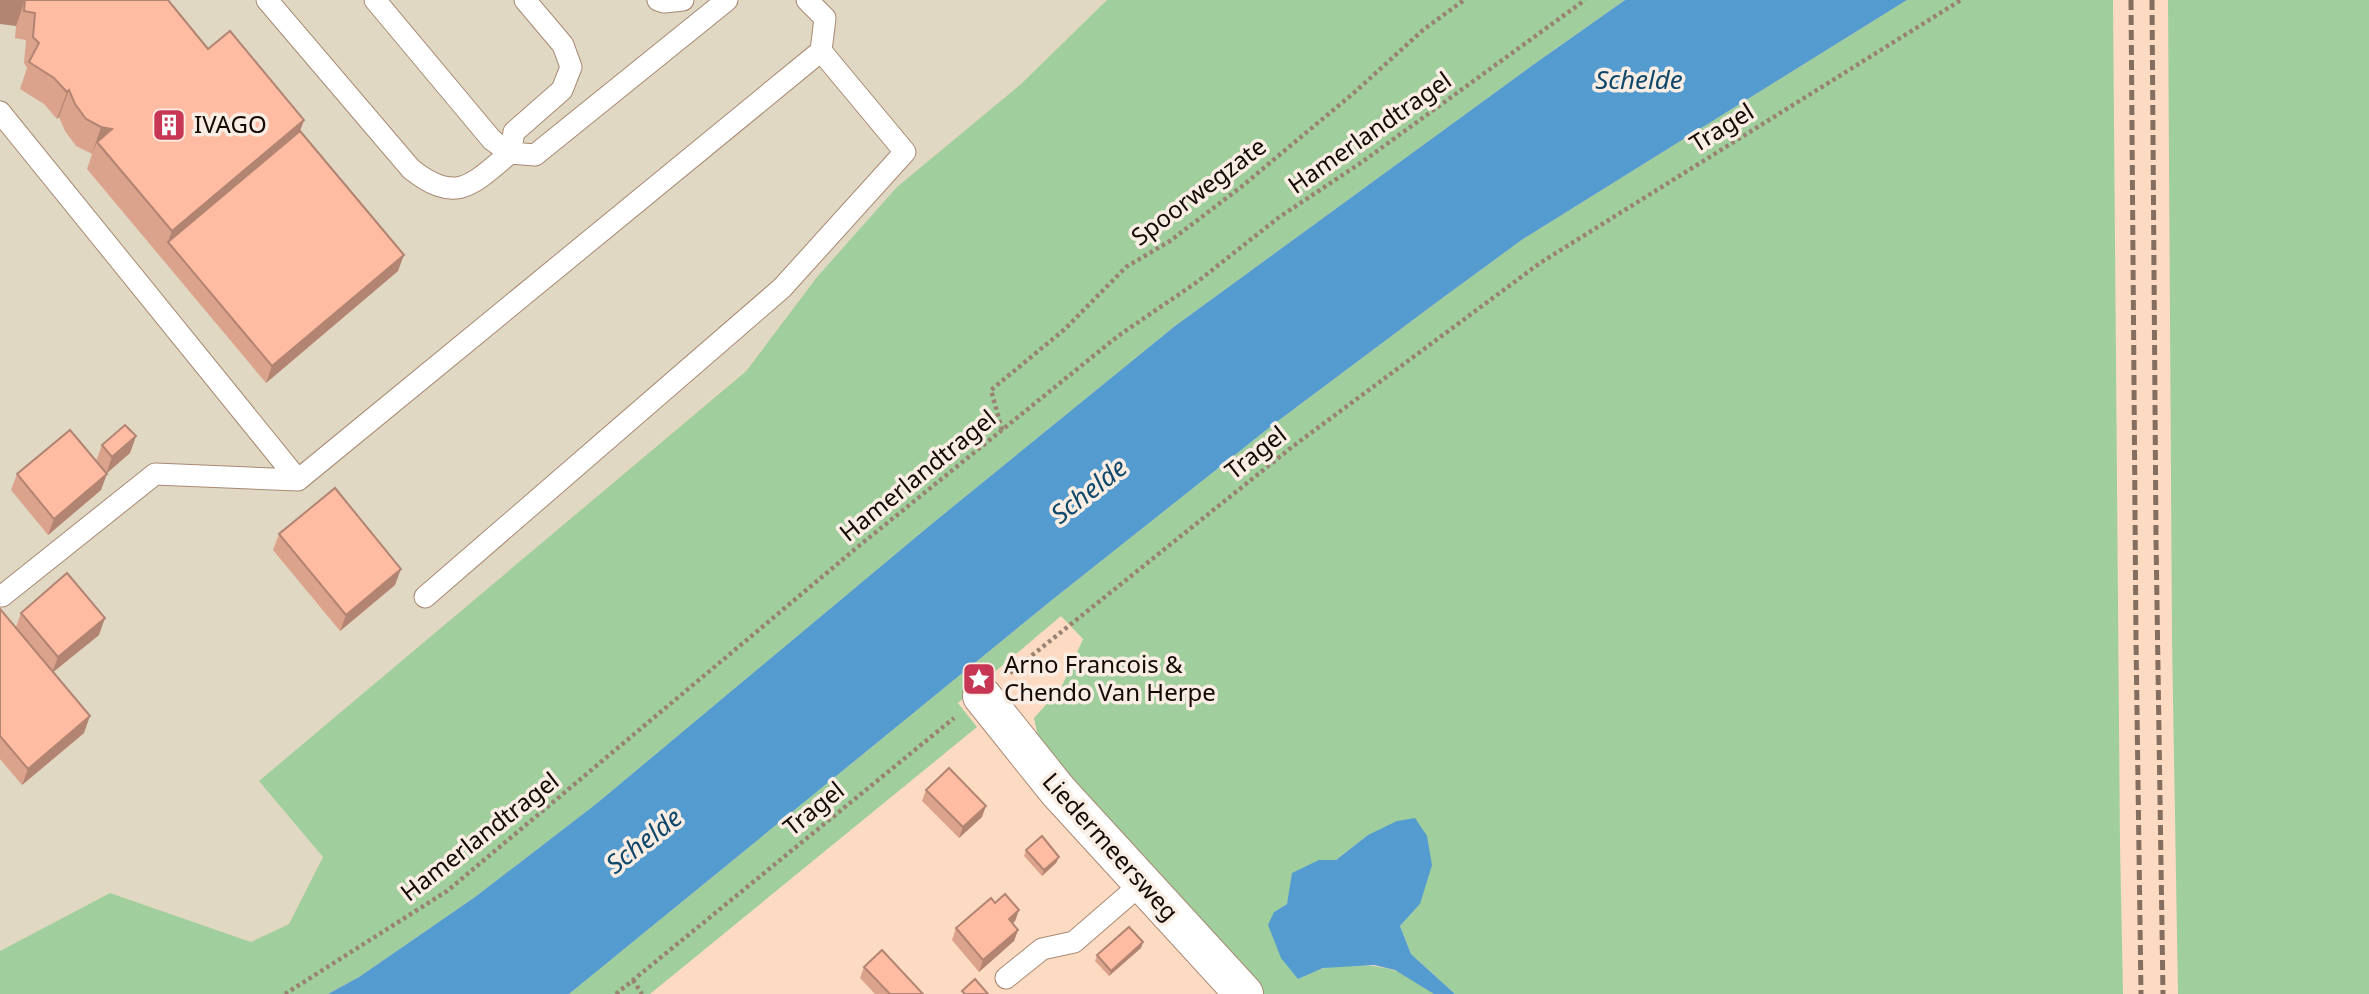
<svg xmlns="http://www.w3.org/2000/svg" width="2369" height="994" font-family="'Noto Sans',sans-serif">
	<rect width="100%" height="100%" fill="#fddbc3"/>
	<path fill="#e1d8c3" d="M 0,0 L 1107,0 L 1021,84 L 897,187 L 817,277 L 746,370 L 260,781 L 323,857 L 289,924 L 251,942 L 110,893 L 0,951 Z"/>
	<path fill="#a0ce9c" d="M 1107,0 L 1625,0 L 1530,67 L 1175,326 L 934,522 L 596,804 L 475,897 L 359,977 L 328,994 L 0,994 L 0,951 L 110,893 L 251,942 L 289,924 L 323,857 L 259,781 L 746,371 L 817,277 L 897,187 L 1021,84 Z
		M 1907,0 L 2113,0 L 2120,844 L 2123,994 L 1455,994 L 1411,954 L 1400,926 L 1420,904 L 1368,835 L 1336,860 L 1319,860 L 1290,892 L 1287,904 L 1274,912 L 1298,979 C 1307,975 1316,970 1324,968 C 1361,961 1406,965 1434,994 L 1261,994 L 1040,746 L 1034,718 L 1061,688 L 1083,639 L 1061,616 L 958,703 L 977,727 L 650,994 L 569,994 L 1052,600 L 1274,424 L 1433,305 L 1523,239 Z
		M 2168,0 L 2369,0 L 2369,994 L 2178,994 L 2172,640 Z"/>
	<path fill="#549cd0" d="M 1625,0 L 1907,0 L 1523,239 L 1433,305 L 1274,424 L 1052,600 L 569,994 L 328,994 L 359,977 L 475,897 L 596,804 L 934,522 L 1175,326 L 1530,67 Z
		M 1415,818 L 1427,836 L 1432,865 L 1420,904 L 1400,926 L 1411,954 L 1455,994 L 1434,994 L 1395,970 L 1374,965 L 1323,968 L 1298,979 L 1281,958 L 1268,925 L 1274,912 L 1287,904 L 1292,873 L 1319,860 L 1336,860 L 1368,835 L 1397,821 Z"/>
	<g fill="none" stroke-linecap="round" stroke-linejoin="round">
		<defs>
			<path id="service" d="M 267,0 L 411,169 C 456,205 472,185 510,153 L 514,132 L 562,90 L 571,67 L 563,45 L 525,0
				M 375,0 L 492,140 L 510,153 L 535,155 L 727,0
				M 658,0 L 664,2 L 683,0
				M 0,112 L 298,480 L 155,474 L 2,596
				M 298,480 L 821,51 L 825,18 L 807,0
				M 425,597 L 782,288 L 905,152 L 821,51
				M 1006,978 L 1042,949 L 1074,942 L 1141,884"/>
			<path id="minor" d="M 982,696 L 1058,791 L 1244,994"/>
		</defs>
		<use href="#service" stroke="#a88973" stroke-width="23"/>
		<use href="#minor" stroke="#a88973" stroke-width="40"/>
		<path stroke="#9a8272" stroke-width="4.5" stroke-dasharray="3.5 3.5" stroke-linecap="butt" d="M 1002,430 L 991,390 L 1065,329 L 1126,267 L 1170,241 L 1241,187 L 1356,91 L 1423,30 L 1464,0
			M 1010,673 L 1292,447 L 1540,263 L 1961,0
			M 633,980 L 642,994
			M 285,994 L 447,891 L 860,545 L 1118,336 L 1197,282 L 1278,218 L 1362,162 L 1585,0
			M 616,994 L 954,718"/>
		<use href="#service" stroke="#fff" stroke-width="21"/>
		<use href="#minor" stroke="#fff" stroke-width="38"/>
		<path stroke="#846e5f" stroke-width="5" stroke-dasharray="10 5" stroke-linecap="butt" d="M 2131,0 L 2136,640 L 2141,994
			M 2152,0 L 2156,538 L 2163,994"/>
	</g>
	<path fill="#dba28c" d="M 0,0 L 168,0 L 208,49 L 304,120 L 300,131 L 398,271 L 266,383 L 87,169 L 92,154 L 76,146 L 65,131 L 59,117 L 57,119 L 44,104 L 20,89 L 27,68 L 24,63 L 26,40 L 15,38 L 16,26 Z
		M 136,436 L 130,453 L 106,473 L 101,490 L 48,535 L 11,490 L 17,474 L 96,461 L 102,445 Z
		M 279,534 L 395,585 L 340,631 L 273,550 Z
		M 0,609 L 16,627 L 21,613 L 99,635 L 53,672 L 84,733 L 22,785 L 0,759 Z
		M 926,790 L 982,817 L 959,838 L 922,801 Z
		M 1026,850 L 1059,857 L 1056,863 L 1042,876 L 1024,856 Z
		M 995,903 L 1019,910 L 1015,921 L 1013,923 L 1018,930 L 1014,941 L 979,972 L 952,940 L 956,928 Z
		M 1143,942 L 1141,948 L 1109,976 L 1095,961 L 1097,955 Z
		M 864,967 L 923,994 L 875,994 L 860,978 Z"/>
	<path fill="#b28472" d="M 0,0 L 25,0 L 16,26 L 0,24 Z
		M 69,90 L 59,117 L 57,119 L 67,92 Z
		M 304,120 L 294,147 L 168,242 L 172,231 Z
		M 101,127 L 112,129 L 97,142 L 92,154 Z
		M 404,255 L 398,271 L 266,383 L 272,366 Z
		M 136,436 L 130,453 L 106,474 L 112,457 Z
		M 107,474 L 101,490 L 48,535 L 54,519 Z
		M 401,569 L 395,585 L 340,631 L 346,615 Z
		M 105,618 L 99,635 L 52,673 L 58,657 Z
		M 90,716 L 84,733 L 22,785 L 28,769 Z
		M 986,806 L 982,817 L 959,838 L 963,827 Z
		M 1059,857 L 1056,863 L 1042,876 L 1044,870 Z
		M 1019,910 L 1015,921 L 1005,930 L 1009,919 Z
		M 1018,930 L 1014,941 L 979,972 L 983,960 Z
		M 1143,942 L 1141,948 L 1109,976 L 1111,971 Z"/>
	<path fill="#ffbca3" stroke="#b28472" stroke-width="2" d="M 25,0 L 168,0 L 208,49 L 230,31 L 304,120 L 172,231 L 97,142 L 112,129 L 101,127 L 86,119 L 75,104 L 69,90 L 67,92 L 54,78 L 29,62 L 39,43 L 33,37 L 35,13 L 24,11 Z
		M 300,131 L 404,255 L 272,366 L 168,242 Z
		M 125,425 L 136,436 L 112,457 L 102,445 Z
		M 70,430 L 107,474 L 54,519 L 17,474 Z
		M 335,488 L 401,569 L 346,615 L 279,534 Z
		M 67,573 L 105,618 L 58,657 L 21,613 Z
		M 0,609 L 90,716 L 28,769 L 0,736 Z
		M 949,768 L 986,806 L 963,827 L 926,790 Z
		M 1042,836 L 1059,857 L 1044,870 L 1026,850 Z
		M 1005,894 L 1019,910 L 1009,919 L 1018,930 L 983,960 L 956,928 L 991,898 L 995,903 Z
		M 1129,927 L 1143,942 L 1111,971 L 1097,955 Z
		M 882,950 L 923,994 L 890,994 L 864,967 Z
		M 975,979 L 988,994 L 965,994 L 962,991 Z"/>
	<defs>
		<symbol id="building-square" viewBox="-11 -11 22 22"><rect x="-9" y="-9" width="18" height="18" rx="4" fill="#c73755" stroke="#faede3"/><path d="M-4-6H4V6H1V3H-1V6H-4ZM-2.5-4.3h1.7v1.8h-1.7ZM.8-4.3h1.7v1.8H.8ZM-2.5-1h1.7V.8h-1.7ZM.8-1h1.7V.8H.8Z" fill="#fff"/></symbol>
		<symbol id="sight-square" viewBox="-11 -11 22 22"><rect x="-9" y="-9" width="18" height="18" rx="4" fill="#c73755" stroke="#faede3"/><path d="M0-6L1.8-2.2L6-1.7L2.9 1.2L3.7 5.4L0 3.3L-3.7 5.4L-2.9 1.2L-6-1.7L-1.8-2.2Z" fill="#fff"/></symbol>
	</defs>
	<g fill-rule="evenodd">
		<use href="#building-square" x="150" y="106" width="38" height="38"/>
		<use href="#sight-square" x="960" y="660" width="38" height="38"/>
	</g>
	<g text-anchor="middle" stroke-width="7" stroke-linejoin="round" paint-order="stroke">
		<g font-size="24" fill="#150a04" stroke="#faede3" text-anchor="start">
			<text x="194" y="133">IVAGO</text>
			<text x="1004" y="673">Arno Francois &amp;<tspan x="1004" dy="28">Chendo Van Herpe</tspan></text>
		</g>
		<g font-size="24" fill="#150a04" stroke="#faede3">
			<text transform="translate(1722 128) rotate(-32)" y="8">Tragel</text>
			<text transform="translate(1370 133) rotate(-35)" y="8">Hamerlandtragel</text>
			<text transform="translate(1199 192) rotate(-37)" y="8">Spoorwegzate</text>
			<text transform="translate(1256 453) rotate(-38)" y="8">Tragel</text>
			<text transform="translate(918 476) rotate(-39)" y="8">Hamerlandtragel</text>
			<text transform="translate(814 809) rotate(-39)" y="8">Tragel</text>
			<text transform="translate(480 837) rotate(-38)" y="8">Hamerlandtragel</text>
			<text transform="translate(1110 847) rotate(48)" y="8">Liedermeersweg</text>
		</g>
		<g font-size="26" font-style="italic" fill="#10486b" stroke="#faede3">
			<text x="1639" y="89">Schelde</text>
			<text transform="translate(1089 491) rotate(-38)" y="9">Schelde</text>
			<text transform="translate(644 841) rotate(-38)" y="9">Schelde</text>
		</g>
	</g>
</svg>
